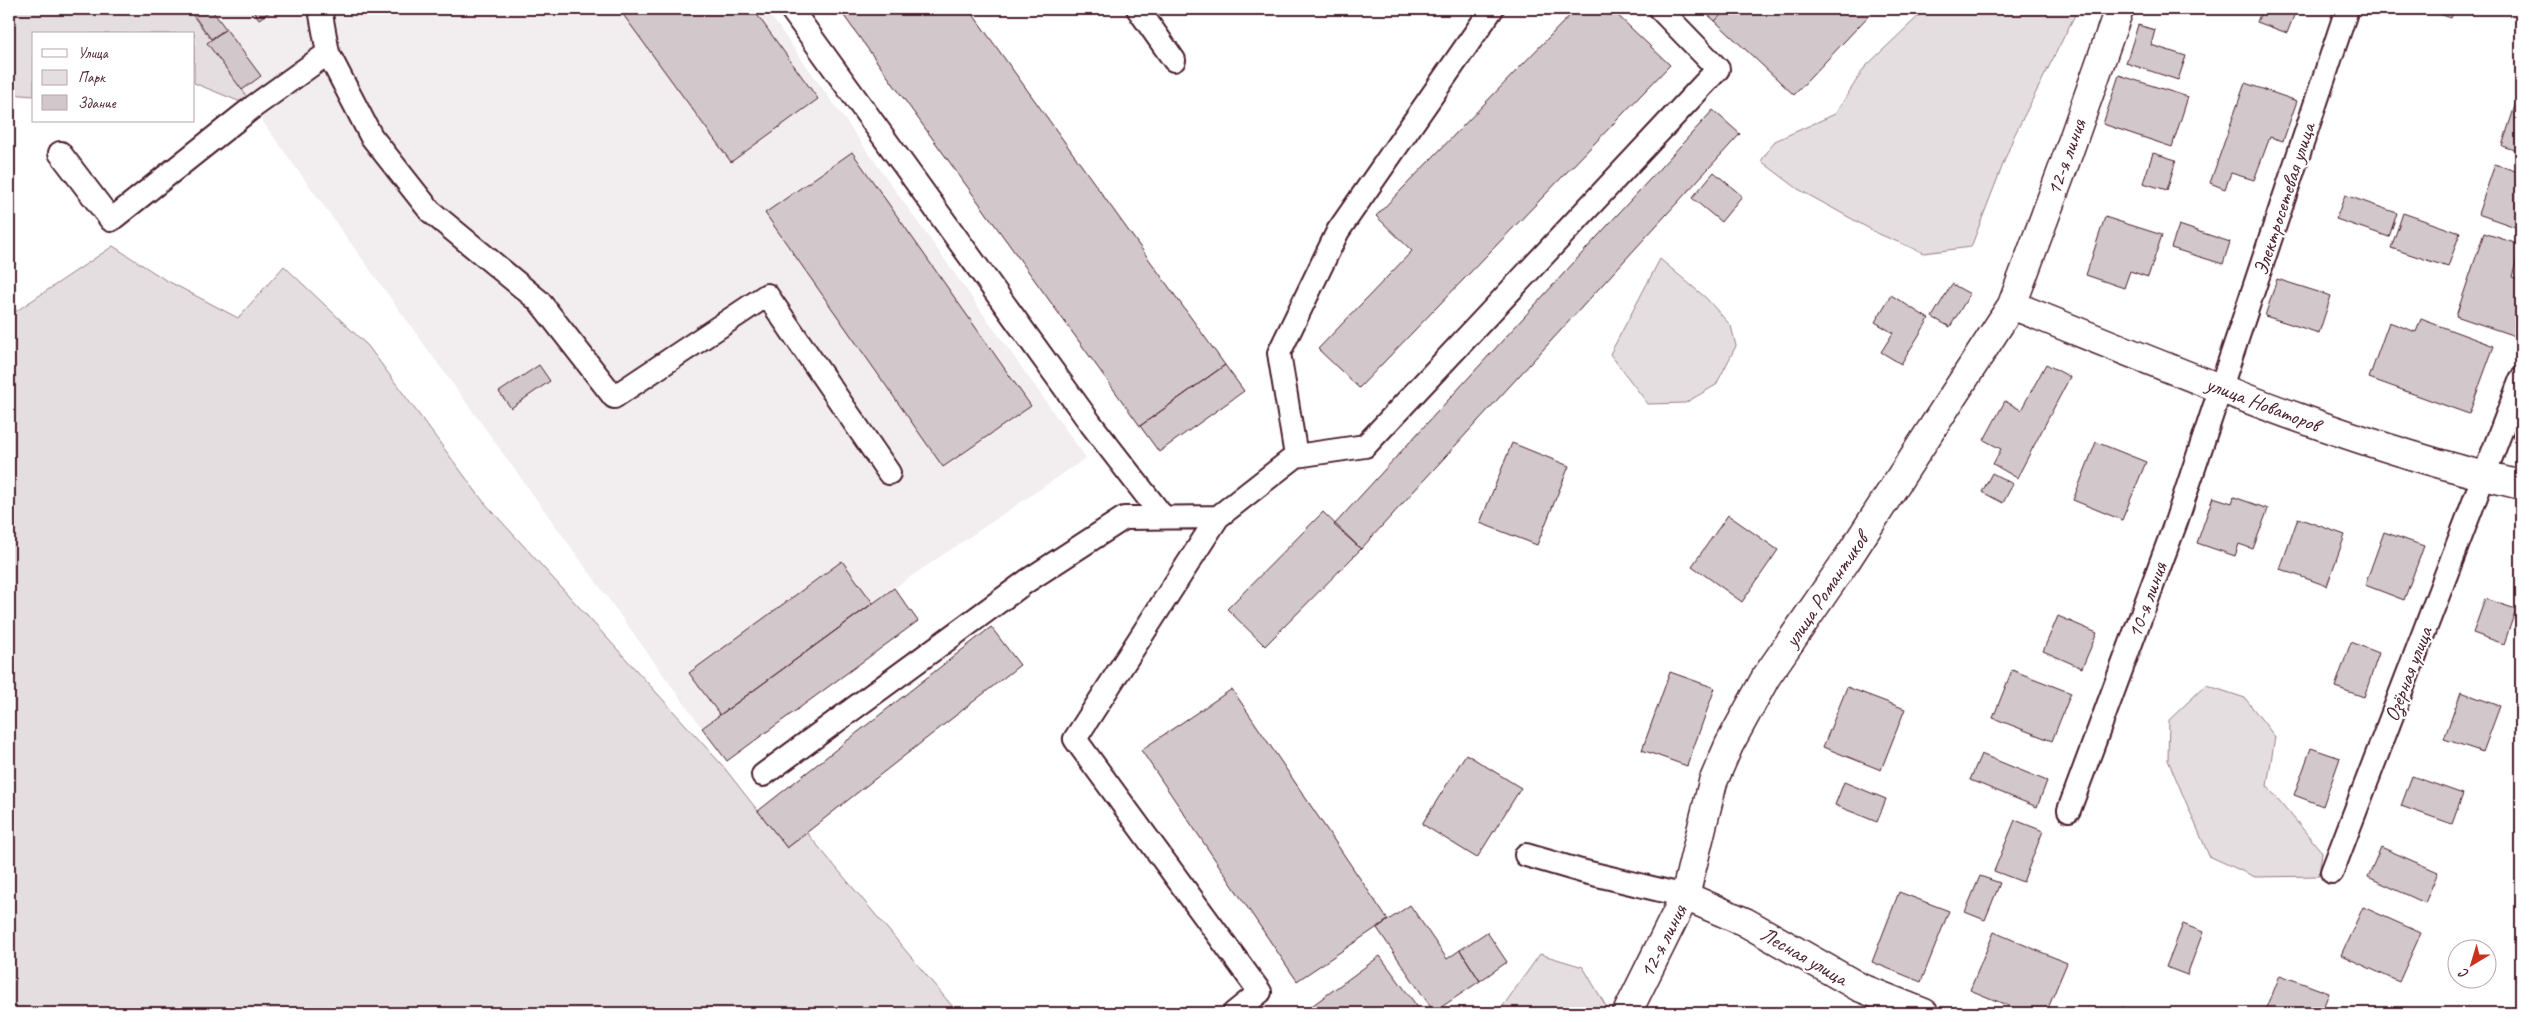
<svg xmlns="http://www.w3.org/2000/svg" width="2530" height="1022" font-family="Caveat,sans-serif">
	<rect width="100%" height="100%" fill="#fff"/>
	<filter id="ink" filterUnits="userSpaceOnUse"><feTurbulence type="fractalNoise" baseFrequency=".02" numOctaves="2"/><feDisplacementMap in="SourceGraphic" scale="10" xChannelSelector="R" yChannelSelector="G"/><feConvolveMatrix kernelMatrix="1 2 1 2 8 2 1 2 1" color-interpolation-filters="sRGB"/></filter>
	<g filter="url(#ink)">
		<path fill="#f2eeef" d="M 181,9 L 766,9 L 1086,458 L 894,588 L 702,728 Z"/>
		<path fill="#e5dee0" stroke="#987e86" d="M 9,9 L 187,9 L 211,39 L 253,107 L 194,83 L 194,34 L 34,34 L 34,96 L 9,94 Z
			M 1926,9 L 2078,9 L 2014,136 L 1971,247 L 1924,253 L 1879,234 L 1798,189 L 1761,161 L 1775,141 L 1835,114 L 1865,67 Z
			M 113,246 L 164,279 L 238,318 L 284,266 L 368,346 L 483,501 L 722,765 L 787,848 L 807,833 L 958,1013 L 9,1013 L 9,316 Z
			M 1660,259 L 1706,298 L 1731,326 L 1736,346 L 1716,385 L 1685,403 L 1648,404 L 1610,354 Z
			M 2206,685 L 2245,698 L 2275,737 L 2267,786 L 2322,852 L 2319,876 L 2255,877 L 2209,856 L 2168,760 L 2169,720 Z
			M 1540,954 L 1583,967 L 1610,1013 L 1498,1013 Z"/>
		<path fill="#d2c7cb" stroke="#4a1f2b" d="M 189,9 L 211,9 L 226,29 L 211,39 Z
			M 252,9 L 274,9 L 259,19 Z
			M 619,9 L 753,9 L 818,99 L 731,162 Z
			M 839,9 L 969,9 L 1225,365 L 1140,426 Z
			M 1576,9 L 1611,9 L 1670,65 L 1359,388 L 1318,349 L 1412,251 L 1376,216 Z
			M 1701,9 L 1727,9 L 1715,21 Z
			M 1727,9 L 1875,9 L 1794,95 L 1715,21 Z
			M 2262,9 L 2283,9 L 2295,13 L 2287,33 L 2257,22 Z
			M 2426,9 L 2455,9 L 2451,18 Z
			M 2138,25 L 2155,30 L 2151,45 L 2186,56 L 2178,80 L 2126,63 Z
			M 226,29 L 261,76 L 242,90 L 207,43 Z
			M 2119,75 L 2188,97 L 2172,147 L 2103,124 Z
			M 2245,83 L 2297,101 L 2283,141 L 2270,137 L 2254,180 L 2231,173 L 2225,189 L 2210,183 Z
			M 2521,87 L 2521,152 L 2502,146 Z
			M 1713,110 L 1740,134 L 1361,549 L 1334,525 Z
			M 852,152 L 1031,406 L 943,467 L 765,213 Z
			M 2153,153 L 2176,160 L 2167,190 L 2143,183 Z
			M 2495,164 L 2521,173 L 2521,229 L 2478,214 Z
			M 1714,172 L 1742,196 L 1721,222 L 1692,198 Z
			M 2345,195 L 2397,213 L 2389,237 L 2336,219 Z
			M 2403,213 L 2460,233 L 2448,267 L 2391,248 Z
			M 2105,217 L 2162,235 L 2148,277 L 2130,271 L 2124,288 L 2086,275 Z
			M 2179,225 L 2230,242 L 2223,264 L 2171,248 Z
			M 2484,233 L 2521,245 L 2512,277 L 2521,280 L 2521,316 L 2515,336 L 2456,316 Z
			M 2277,279 L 2331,296 L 2319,333 L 2265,316 Z
			M 1952,284 L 1970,294 L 1950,327 L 1932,317 Z
			M 1891,295 L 1929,319 L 1901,364 L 1881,352 L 1893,333 L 1875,322 Z
			M 2421,319 L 2494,346 L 2469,414 L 2369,378 L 2389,322 L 2416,332 Z
			M 2046,364 L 2070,377 L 2017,478 L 1993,464 L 2001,449 L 1984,440 L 2005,401 L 2021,410 Z
			M 539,365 L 550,381 L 511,408 L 499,392 Z
			M 1225,365 L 1244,391 L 1159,452 L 1140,426 Z
			M 2096,442 L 2146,462 L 2122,520 L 2073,500 Z
			M 1512,443 L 1569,466 L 1537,545 L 1480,523 Z
			M 1992,473 L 2013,484 L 2003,503 L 1982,492 Z
			M 2213,497 L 2232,503 L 2234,497 L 2268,509 L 2253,549 L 2239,544 L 2235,556 L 2197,543 Z
			M 1323,512 L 1361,549 L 1265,646 L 1227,609 Z
			M 1728,515 L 1778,550 L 1742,602 L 1692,566 Z
			M 2298,518 L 2345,535 L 2327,586 L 2280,569 Z
			M 2384,532 L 2424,546 L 2404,600 L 2365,585 Z
			M 842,561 L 873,603 L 720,715 L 689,673 Z
			M 894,588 L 918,621 L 727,761 L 702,728 Z
			M 2485,599 L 2516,609 L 2504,644 L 2473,633 Z
			M 2058,616 L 2097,633 L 2082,668 L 2043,651 Z
			M 991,627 L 1020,665 L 787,848 L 758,811 Z
			M 2351,642 L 2379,653 L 2364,697 L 2335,687 Z
			M 2012,670 L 2071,693 L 2052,741 L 1993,718 Z
			M 1670,672 L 1715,688 L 1687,766 L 1642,750 Z
			M 1847,687 L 1905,709 L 1881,770 L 1823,747 Z
			M 1232,689 L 1388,920 L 1297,981 L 1141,750 Z
			M 2461,692 L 2500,706 L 2483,752 L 2444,739 Z
			M 2311,748 L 2340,758 L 2323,806 L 2294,795 Z
			M 1466,754 L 1521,788 L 1477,858 L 1422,824 Z
			M 1981,754 L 2047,781 L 2037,807 L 1970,780 Z
			M 2412,776 L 2463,794 L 2452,824 L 2401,806 Z
			M 1844,782 L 1886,799 L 1877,822 L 1835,805 Z
			M 2015,820 L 2043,831 L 2023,882 L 1994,871 Z
			M 2381,847 L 2438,872 L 2425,903 L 2368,877 Z
			M 1980,876 L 2000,883 L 1985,920 L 1965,912 Z
			M 1899,892 L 1949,911 L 1921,982 L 1872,962 Z
			M 1410,905 L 1447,959 L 1460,950 L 1480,981 L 1434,1012 L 1377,928 Z
			M 2363,907 L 2421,933 L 2399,982 L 2341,955 Z
			M 2183,924 L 2203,932 L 2187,975 L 2166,967 Z
			M 1487,932 L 1507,962 L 1480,981 L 1460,950 Z
			M 1994,932 L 2067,963 L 2046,1013 L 2026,1013 L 1970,990 Z
			M 1380,956 L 1422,1013 L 1302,1013 Z
			M 2280,975 L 2329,993 L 2321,1013 L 2265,1013 Z
			M 2122,1007 L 2139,1013 L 2119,1013 Z"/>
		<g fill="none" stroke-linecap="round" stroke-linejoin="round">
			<defs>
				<path id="service" d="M 320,9 L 328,53 L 371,136 L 430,211 L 539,301 L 614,397 L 767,295 L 889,473
					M 791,9 L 1091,424 L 1163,517
					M 1138,9 L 1174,60
					M 60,153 L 111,220 L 253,107 L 328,53
					M 1296,456 L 1279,353 L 1338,231 L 1492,9
					M 763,775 L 1027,581 L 1124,518 L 1218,517
					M 2069,810 L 2176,522 L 2347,9
					M 1526,855 L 1581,871 L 1685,896
					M 2332,872 L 2521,379
					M 1234,1013 L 1260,992 L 1075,739 L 1218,517 L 1296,456 L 1365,446 L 1718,69 L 1660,9"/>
				<path id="minor" d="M 2012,305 C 2179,372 2345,444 2521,485
					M 1685,896 L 1745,922 L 1859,987 L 1924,1013
					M 1627,1013 L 1685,896 L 1713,782 L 1729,745 L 1766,677 L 1846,561 L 2012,305 L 2063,168 L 2119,9"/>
			</defs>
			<use href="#service" stroke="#4a1f2b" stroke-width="26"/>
			<use href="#minor" stroke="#4a1f2b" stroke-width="31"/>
			<use href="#service" stroke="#fff" stroke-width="22"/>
			<use href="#minor" stroke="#fff" stroke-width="28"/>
		</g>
	</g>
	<g text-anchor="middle" stroke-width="4.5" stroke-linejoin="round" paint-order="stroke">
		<g font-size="21" fill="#4a1f2b" stroke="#fff">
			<text transform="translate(2066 157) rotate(-70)" y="7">12-я линия</text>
			<text transform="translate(2284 199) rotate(-72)" y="7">Электросетевая улица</text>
			<text transform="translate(2263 404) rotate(21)" y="7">улица Новаторов</text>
			<text transform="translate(1826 590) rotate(-56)" y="7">улица Романтиков</text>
			<text transform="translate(2147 600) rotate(-70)" y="7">10-я линия</text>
			<text transform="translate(2408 674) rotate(-69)" y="7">Озёрная улица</text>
			<text transform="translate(1663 941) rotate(-63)" y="7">12-я линия</text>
			<text transform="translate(1804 956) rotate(30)" y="7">Лесная улица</text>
		</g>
	</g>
	<rect width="2530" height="1022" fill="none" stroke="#fff" stroke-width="30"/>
	<rect x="15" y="15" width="2500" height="992" fill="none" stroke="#4a1f2b" stroke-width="2" filter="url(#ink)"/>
	<rect x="32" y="32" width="162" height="90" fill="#ffffff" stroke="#b7a5aa"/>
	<rect x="42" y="49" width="25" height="8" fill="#ffffff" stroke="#b7a5aa"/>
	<text x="78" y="58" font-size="15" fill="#4a1f2b">Улица</text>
	<rect x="42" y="70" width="25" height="15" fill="#e5dee0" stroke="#b7a5aa"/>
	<text x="78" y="82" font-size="15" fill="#4a1f2b">Парк</text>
	<rect x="42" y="95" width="25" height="15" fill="#d2c7cb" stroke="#b7a5aa"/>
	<text x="78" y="108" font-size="15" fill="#4a1f2b">Здание</text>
	<g transform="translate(2472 964) rotate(218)"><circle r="24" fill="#ffffff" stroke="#b7a5aa"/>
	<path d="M0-4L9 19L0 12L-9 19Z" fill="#c8321e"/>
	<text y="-8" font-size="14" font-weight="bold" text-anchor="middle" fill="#4a1f2b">С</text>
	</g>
</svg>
